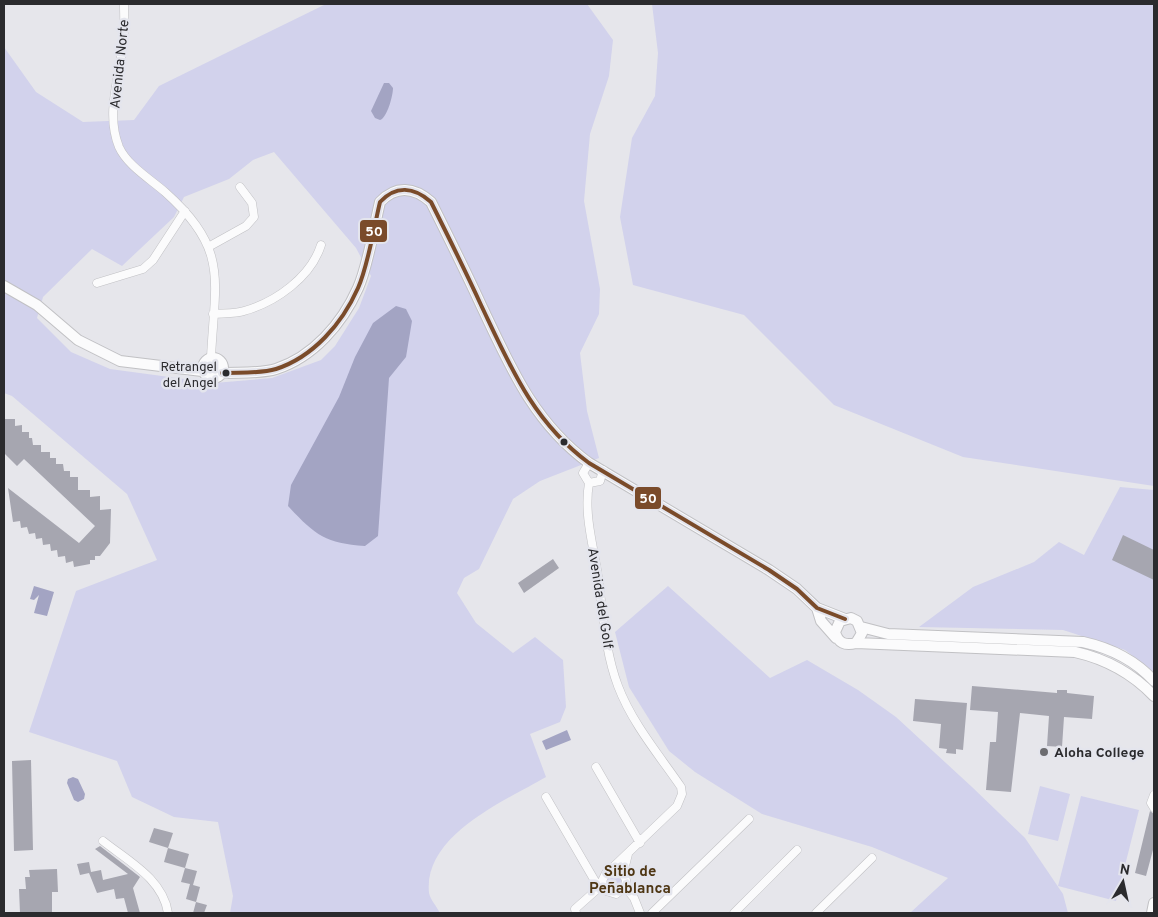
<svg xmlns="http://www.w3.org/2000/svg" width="1158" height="917" font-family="Overpass,sans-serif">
	<rect width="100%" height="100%" fill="#e6e6eb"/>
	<path fill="#d2d2ec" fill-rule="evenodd" d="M 326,4 L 587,4 L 613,40 L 609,76 L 590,134 L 584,201 L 600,289 L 599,314 L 580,353 L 587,411 L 599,458 L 540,481 L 513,499 L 479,569 L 464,578 L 457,593 L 476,623 L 513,653 L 535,637 L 563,660 L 566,707 L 560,722 L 530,734 L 546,777 C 505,801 423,835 429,893 C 430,899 437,907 440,913 L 230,913 L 233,896 L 218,822 L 174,817 L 132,797 L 117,761 L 29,732 L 76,591 L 157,560 L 127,494 L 12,396 L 4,393 L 4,47 L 36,92 L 83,122 L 134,120 L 159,86 ZM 274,152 L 356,248 L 371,276 L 359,308 L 335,346 L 321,360 L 272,378 L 214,383 L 110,369 L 71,352 L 37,318 L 43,297 L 92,249 L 122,266 L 174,217 L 184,197 L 229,179 L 253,160 Z
		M 652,4 L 1154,4 L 1154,486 L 963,457 L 834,405 L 744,315 L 633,285 L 620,217 L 632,138 L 655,96 L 658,53 Z
		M 1120,487 L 1154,490 L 1154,672 L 1125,650 L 1063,630 L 919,627 L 973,587 L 1034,562 L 1059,542 L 1084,555 Z
		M 668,586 L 770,678 L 807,660 L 858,690 L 896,717 L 972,787 L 1025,838 L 1063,894 L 1068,913 L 910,913 L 948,878 L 872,847 L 762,814 L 695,772 L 669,751 L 629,687 L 615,632 Z
		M 1040,786 L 1070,794 L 1058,841 L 1028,834 Z
		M 1081,796 L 1139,810 L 1116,901 L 1058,886 Z
		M607 882a8 8 0 1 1 16 0a8 8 0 1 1-16 0Z"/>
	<path fill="#a3a4c3" d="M 384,83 L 389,83 L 393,88 C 393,96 387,118 380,120 L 375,118 L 371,111 Z
		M 396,306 L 406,309 L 412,321 L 406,357 L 389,378 L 378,536 L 365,546 C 325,543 315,535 288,506 L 291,485 L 339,397 L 355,357 L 373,323 Z
		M 34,586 L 54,592 L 47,616 L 34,613 L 39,595 L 34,600 L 30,599 Z
		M 567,730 L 571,740 L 546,750 L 542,741 Z
		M 73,777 L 78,779 L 85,794 L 84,799 L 78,802 L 74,800 L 67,783 L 68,779 Z"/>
	<path fill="#a6a6b0" d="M 4,419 L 15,419 L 15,426 L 22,425 L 22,432 L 29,432 L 29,438 L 32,438 L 33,445 L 41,445 L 41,452 L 50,452 L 50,458 L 56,458 L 56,464 L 63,464 L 64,471 L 70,471 L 70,477 L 78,477 L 78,490 L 90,490 L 90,497 L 100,496 L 100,510 L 111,509 L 110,543 L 100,556 L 95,556 L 95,560 L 90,560 L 90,564 L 74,567 L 73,561 L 66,563 L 65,556 L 58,557 L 57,550 L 51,551 L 50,544 L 43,545 L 42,538 L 36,539 L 35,533 L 29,534 L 27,527 L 21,528 L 20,521 L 13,522 L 8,488 L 79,543 L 95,526 L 24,459 L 17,466 L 4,453 Z
		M 1123,535 L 1154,550 L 1154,580 L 1112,560 Z
		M 553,559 L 559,568 L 524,593 L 518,583 Z
		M 972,686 L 1057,693 L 1057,690 L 1067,690 L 1067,693 L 1094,696 L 1092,719 L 1064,717 L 1062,747 L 1047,746 L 1049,716 L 1020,713 L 1011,792 L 986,790 L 990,742 L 996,742 L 998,712 L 970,710 Z
		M 915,699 L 967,703 L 963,750 L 956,749 L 956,754 L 946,753 L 947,749 L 939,748 L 941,724 L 913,721 Z
		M 31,760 L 33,850 L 14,851 L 12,761 Z
		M 1150,811 L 1154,814 L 1154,846 L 1146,876 L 1135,873 Z
		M 154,828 L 173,833 L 168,848 L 149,842 Z
		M 100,846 L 140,877 L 133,888 L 140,913 L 128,913 L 124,898 L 116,899 L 114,889 L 97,893 L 89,873 L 80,875 L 77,864 L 89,862 L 91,872 L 101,870 L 103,880 L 128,874 L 95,849 Z
		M 168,848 L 189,854 L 185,868 L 164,862 Z
		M 185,868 L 197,871 L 193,885 L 200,887 L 196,902 L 186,899 L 190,884 L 181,882 Z
		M 57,869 L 58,892 L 52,892 L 52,913 L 20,913 L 19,889 L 26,889 L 25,877 L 30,877 L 29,870 Z
		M 196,902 L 207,905 L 204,913 L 193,913 Z"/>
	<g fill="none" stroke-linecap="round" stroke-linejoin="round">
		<defs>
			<path id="minor" d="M 124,4 C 124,16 125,29 123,42 C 120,76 105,113 119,147 C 127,165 150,179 165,192 C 229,249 215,279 211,357
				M 210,246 L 246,226 L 254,217 L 252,203 L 240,187
				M 97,283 L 143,269 L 153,260 L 185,211
				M 213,314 C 223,313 235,314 244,311 C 276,302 311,277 321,245
				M 589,463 L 583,473 L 589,483 L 600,481 L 603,470
				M 589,483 C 584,512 592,541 597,570 C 603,609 604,649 618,686 C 632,723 659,755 681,787 L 682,794 L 677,806 L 609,871
				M 596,767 L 640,843
				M 1154,795 L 1151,803 L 1154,808
				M 546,797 L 599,888
				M 103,841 C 128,861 163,879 168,913
				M 623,874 L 613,870 L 606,873 L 602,881 L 606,891 L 616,894 L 625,887 L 626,880 L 623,874 L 628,854
				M 625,887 L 634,898 L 640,913
				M 576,913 L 575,909 L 602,885
				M 652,913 L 749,819
				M 734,913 L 797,850
				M 816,913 L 872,858"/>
			<path id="tertiary" d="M 4,286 L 37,305 L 78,340 L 120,361 L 202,371
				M203 368a10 10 0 1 1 20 0a10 10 0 1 1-20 0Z
				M 222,373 C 238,372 260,374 276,369 C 313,357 342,324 358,288 C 368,266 374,227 380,202 C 396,185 414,187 431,202 C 448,236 465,270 481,305 C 510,366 533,422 589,463 L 769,570 L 797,589 L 817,608 L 845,619
				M 817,608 L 821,621 L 836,638
				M 861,627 L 888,634 L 1083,642 C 1110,648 1135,660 1154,681
				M 856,643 L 862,633 L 857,621 L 851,618 L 840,621 L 835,632 C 838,643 845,646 856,643 L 1075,652 C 1106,659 1132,673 1154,696
				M 1152,913 L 1154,903"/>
		</defs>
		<use href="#minor" stroke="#c1c1c4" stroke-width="9"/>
		<use href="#tertiary" stroke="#c1c1c4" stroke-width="12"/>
		<use href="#minor" stroke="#fbfbfc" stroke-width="8"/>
		<use href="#tertiary" stroke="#fbfbfc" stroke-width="10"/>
		<defs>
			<path id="bus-1" d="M 222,373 C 238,372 260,374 276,369 C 313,357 342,324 358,288 C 368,266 374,227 380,202 C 396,185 414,187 431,202 C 448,236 465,270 481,305 C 510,366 533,422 589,463 L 769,570 L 797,589 L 817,608 L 845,619"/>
		</defs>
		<use href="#bus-1" stroke="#e4e5ed" stroke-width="8"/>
		<use href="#bus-1" stroke="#7a4b2a" stroke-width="4"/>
	</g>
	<g fill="#2b2b2e" stroke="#e4e5ed" stroke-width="2">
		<circle cx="226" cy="373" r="4.5"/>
		<circle cx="564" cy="442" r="4.5"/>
	</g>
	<circle fill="#6c6c70" stroke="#e4e5ed" stroke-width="2" cx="1044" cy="752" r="5"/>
	<g text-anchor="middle" stroke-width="5" stroke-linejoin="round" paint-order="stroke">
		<g font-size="13" fill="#2b2b2e" stroke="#e4e5ed" text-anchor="end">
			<text x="217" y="371">Retrangel<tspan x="217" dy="16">del Angel</tspan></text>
		</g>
		<g font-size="14" fill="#2b2b2e" stroke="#e4e5ed">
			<text transform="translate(119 64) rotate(-84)" y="5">Avenida Norte</text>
			<text transform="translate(601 598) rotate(81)" y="5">Avenida del Golf</text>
		</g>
		<g font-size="14" font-weight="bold" fill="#2b2b2e" stroke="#e4e5ed" text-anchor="start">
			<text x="1054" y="757">Aloha College</text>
		</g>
		<g font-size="15" font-weight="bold" fill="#4e3613" stroke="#e4e5ed">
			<text x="630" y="876">Sitio de<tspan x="630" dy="17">Peñablanca</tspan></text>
		</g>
	</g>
	<g stroke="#e4e5ed" stroke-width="2">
		<rect x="359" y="219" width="29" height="24" rx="5" fill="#7a4b2a"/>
		<rect x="634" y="486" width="28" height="24" rx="5" fill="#7a4b2a"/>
	</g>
	<g font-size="14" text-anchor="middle" font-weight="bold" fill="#fff">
		<text x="374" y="236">50</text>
		<text x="648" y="503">50</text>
	</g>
	<rect width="1158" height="917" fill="none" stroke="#2b2b2e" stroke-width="10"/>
	<g transform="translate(1123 882) rotate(9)" stroke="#e4e5ed" stroke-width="4" paint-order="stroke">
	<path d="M0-4L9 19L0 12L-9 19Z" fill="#2b2b2e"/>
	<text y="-8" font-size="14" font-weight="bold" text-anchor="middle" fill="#2b2b2e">N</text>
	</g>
</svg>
